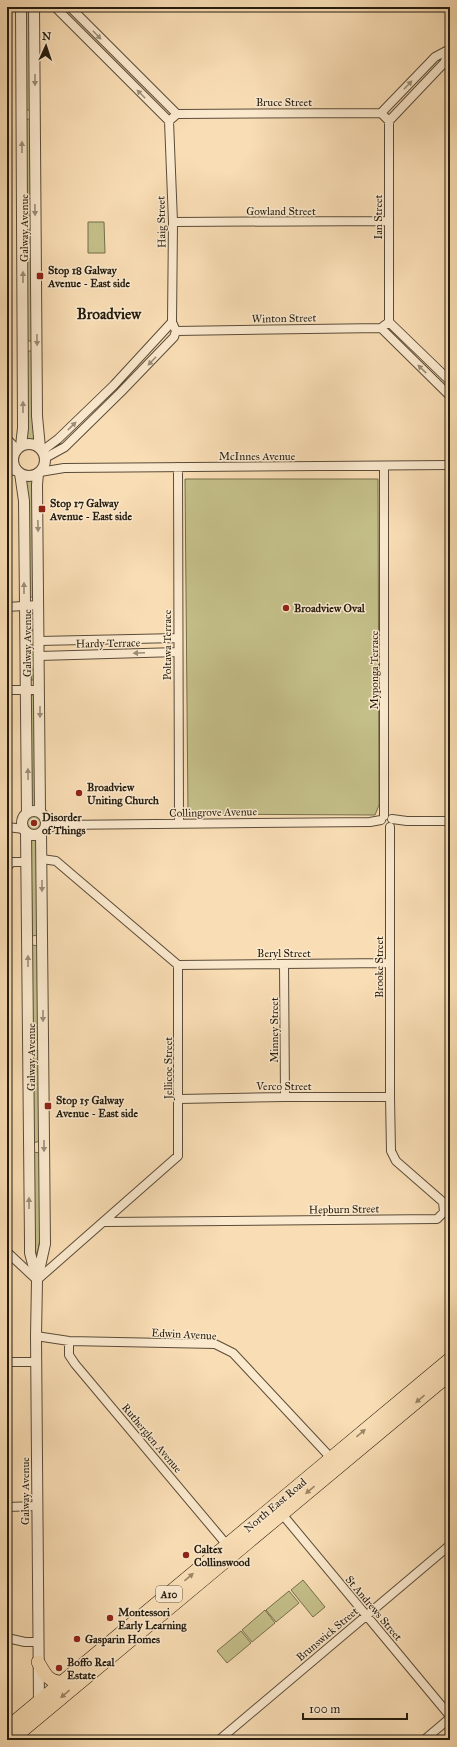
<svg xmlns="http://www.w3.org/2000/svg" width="457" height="1747" font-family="'IM FELL Great Primer',serif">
	<rect width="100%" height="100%" fill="#f9ddb4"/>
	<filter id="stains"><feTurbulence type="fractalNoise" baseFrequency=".005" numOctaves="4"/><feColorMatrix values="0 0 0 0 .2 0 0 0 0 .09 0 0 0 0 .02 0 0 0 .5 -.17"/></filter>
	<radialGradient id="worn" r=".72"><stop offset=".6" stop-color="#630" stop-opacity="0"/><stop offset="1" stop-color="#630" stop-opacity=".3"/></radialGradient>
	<path fill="#c4bf89" stroke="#746e4c" d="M 25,7 L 31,7 L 30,110 L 26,110 Z
		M 28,119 L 30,120 L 31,243 L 27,243 L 26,120 Z
		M 88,222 L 104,222 L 105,253 L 88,253 Z
		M 26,258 L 32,259 L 32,341 L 27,341 Z
		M 27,351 L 32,351 L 37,441 L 31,440 L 24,441 Z
		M 23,478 L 33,479 L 33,597 L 29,597 Z
		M 185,479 L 378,479 L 379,805 L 375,815 L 188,814 Z
		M 33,612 L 34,680 L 30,680 L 28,613 Z
		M 29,695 L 34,695 L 37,808 L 29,808 Z
		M25 823a9 9 0 1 1 18 0a9 9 0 1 1-18 0Z
		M 38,839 L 38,935 L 32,936 L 31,840 Z
		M 32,945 L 38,946 L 39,1038 L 37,1040 L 32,1040 Z
		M 33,1049 L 39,1051 L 40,1141 L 33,1143 Z
		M 33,1152 L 40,1153 C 40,1171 44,1244 36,1254 L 35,1253 Z
		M 303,1580 L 325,1607 L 313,1617 L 291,1590 Z
		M 289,1591 L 299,1603 L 276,1622 L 266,1610 Z
		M 265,1610 L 275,1623 L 252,1642 L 242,1630 Z
		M 241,1631 L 251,1643 L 227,1663 L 217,1651 Z"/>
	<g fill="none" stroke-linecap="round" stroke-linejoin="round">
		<defs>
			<path id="minor" d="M 55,7 L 169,121
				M 70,7 L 177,114
				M 450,51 L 444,63 L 389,121 L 389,322 L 450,381
				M 381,113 L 435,57 L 450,49
				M 177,114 L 381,113 L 389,121
				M 173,222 L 389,221
				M 381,328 L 450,396
				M 176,331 L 381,328 L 389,322
				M 7,439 L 17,449
				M 42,451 L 58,439 L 114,385 L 172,322
				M 7,454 L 13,459
				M 45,458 L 65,447 L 121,392 L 174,337 L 176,331 L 172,322 L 173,222 L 169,121 L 177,114
				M 384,466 L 384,816
				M 178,467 L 179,823
				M 7,470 L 17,471
				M 40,472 L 64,468 L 450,465
				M 7,607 L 39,605
				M 39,641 L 178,638
				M 39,656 L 178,652
				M 7,690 L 39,690
				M 392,819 L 407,821 L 450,821
				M 46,820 L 56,825
				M 7,827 L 24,829
				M 45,830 L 56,825 L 370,822 L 381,820
				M 7,867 L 12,862 L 27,862
				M 284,964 L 285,1097
				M 178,965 L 390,963
				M 179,1099 L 285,1097 L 390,1097
				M 105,1222 L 437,1219 L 444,1212 L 443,1202 L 396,1161 L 391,1151 L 390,1097 L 390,827
				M 7,1252 L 37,1280 L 178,1156 L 178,965 L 56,861 L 42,859
				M 36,1336 L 69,1341 L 215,1344 L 233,1353 L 331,1458
				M 69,1341 L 69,1355 L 75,1364 L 227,1545
				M 7,1362 L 37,1362
				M 7,1507 L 37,1506
				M 282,1514 L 450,1716
				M 7,1638 L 25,1642 L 37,1642
				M 219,1740 L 450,1545
				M 424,1740 L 450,1718"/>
			<path id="tertiary" d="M 21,7 L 23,428 L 21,446
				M 34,7 L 37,416 L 40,448
				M13 460a16 16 0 1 1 32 0a16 16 0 1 1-32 0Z
				M 20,473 L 24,501 L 27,813
				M 38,473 L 37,485 L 40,812
				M22 823a12 12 0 1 1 24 0a12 12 0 1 1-24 0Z
				M 26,832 L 30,1242 L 30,1253 L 37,1279
				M 39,1702 L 36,1336 L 37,1280 L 45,1244 L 41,833"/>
			<path id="trunk" d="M 38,1662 C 45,1674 48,1682 62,1682
				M 7,1728 L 450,1359
				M 11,1740 L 450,1374"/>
		</defs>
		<use href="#minor" stroke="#5a4c38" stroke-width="10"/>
		<use href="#tertiary" stroke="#5a4c38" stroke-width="12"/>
		<use href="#trunk" stroke="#251c0e" stroke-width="14"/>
		<use href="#minor" stroke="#fbe9ce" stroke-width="8"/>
		<use href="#tertiary" stroke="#fbe9ce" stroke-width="10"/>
		<use href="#trunk" stroke="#f9ddb4" stroke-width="13"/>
	</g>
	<defs><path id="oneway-solid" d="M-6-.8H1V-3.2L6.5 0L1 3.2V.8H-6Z"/></defs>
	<g fill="#9b8d78">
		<use href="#oneway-solid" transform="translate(97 35) rotate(46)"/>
		<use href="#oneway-solid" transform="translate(35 80) rotate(90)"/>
		<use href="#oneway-solid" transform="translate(408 85) rotate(-46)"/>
		<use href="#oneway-solid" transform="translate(141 94) rotate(-135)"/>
		<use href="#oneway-solid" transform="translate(22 147) rotate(-90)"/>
		<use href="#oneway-solid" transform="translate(35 210) rotate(89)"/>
		<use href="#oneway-solid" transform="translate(23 277) rotate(-90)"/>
		<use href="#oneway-solid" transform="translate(37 340) rotate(89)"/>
		<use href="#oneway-solid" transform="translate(152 361) rotate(134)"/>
		<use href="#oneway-solid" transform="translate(422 369) rotate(-136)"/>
		<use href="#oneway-solid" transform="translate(23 407) rotate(-90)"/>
		<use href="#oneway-solid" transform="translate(72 426) rotate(-44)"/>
		<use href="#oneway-solid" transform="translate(38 526) rotate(89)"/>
		<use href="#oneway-solid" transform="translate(24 588) rotate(-90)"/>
		<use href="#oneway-solid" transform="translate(139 653) rotate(178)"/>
		<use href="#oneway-solid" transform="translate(40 712) rotate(90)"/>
		<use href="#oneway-solid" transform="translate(28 774) rotate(-91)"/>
		<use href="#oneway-solid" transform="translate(42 886) rotate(90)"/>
		<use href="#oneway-solid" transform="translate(28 961) rotate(-90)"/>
		<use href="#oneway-solid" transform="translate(43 1016) rotate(90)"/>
		<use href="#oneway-solid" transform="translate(44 1146) rotate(90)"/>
		<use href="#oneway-solid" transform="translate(29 1203) rotate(-90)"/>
	</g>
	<g fill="#9a8669">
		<use href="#oneway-solid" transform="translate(420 1399) rotate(140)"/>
		<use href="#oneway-solid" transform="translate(361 1433) rotate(-40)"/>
		<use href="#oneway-solid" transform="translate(310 1490) rotate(140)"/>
		<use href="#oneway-solid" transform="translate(189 1577) rotate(-40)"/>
		<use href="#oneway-solid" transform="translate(65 1694) rotate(140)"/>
	</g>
	<g fill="#8f2418" stroke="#fbe9ce" stroke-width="1.5">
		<rect x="36" y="272" width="8" height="8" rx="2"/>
		<rect x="38" y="505" width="8" height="8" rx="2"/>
		<circle cx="286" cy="608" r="4"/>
		<circle cx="79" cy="793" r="4"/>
		<circle cx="34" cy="823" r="4"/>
		<rect x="44" y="1102" width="8" height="8" rx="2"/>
		<circle cx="186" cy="1555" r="4"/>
		<circle cx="110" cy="1618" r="4"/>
		<circle cx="77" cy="1639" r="4"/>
		<circle cx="59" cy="1668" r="4"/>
	</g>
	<g text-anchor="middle" stroke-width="3" stroke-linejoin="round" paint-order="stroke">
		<rect fill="#fbe9ce" stroke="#655a48" stroke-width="1" x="156" y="1586" width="26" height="16" rx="3"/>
		<g font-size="10" font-weight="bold" fill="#251c0e">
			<text x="169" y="1598">A10</text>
		</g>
		<g font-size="11" fill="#251c0e" stroke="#fbe9ce">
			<text x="284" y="106">Bruce Street</text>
			<text x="281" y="215">Gowland Street</text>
			<text transform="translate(378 217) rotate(-90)" y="4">Ian Street</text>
			<text transform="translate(161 222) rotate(-91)" y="4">Haig Street</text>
			<text transform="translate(24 228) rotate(-90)" y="4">Galway Avenue</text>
			<text transform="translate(284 318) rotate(-1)" y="4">Winton Street</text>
			<text x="257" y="460">McInnes Avenue</text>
			<text transform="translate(27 643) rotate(-90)" y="4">Galway Avenue</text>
			<text transform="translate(108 643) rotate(-1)" y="4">Hardy Terrace</text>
			<text transform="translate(167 645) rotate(-90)" y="4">Poltawa Terrace</text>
			<text transform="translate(374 670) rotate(-90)" y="4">Myponga Terrace</text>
			<text transform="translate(213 812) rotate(-1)" y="4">Collingrove Avenue</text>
			<text x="284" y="957">Beryl Street</text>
			<text transform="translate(379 967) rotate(-90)" y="4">Brooke Street</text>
			<text transform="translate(274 1030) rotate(-90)" y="4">Minney Street</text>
			<text transform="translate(31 1057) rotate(-90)" y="4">Galway Avenue</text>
			<text transform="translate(168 1068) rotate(-90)" y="4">Jellicoe Street</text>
			<text x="284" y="1090">Verco Street</text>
			<text transform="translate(344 1209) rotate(-1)" y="4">Hepburn Street</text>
			<text transform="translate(184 1334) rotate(3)" y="4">Edwin Avenue</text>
			<text transform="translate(152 1438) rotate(50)" y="4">Rutherglen Avenue</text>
			<text transform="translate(25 1491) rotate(-90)" y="4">Galway Avenue</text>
			<text transform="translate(275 1505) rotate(-40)" y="4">North East Road</text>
			<text transform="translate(374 1608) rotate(50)" y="4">St Andrews Street</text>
			<text transform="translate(327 1634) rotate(-40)" y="4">Brunswick Street</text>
		</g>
		<g font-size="11" font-weight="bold" fill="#251c0e" stroke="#fbe9ce" text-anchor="start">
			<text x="48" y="274">Stop 18 Galway<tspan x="48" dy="13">Avenue - East side</tspan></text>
			<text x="50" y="507">Stop 17 Galway<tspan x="50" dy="13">Avenue - East side</tspan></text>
			<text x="294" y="612">Broadview Oval</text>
			<text x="87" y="791">Broadview<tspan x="87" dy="13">Uniting Church</tspan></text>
			<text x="42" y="821">Disorder<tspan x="42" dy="13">of Things</tspan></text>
			<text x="56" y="1104">Stop 15 Galway<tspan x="56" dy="13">Avenue - East side</tspan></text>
			<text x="194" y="1553">Caltex<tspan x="194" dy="13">Collinswood</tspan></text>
			<text x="118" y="1616">Montessori<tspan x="118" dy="13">Early Learning</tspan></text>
			<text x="85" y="1643">Gasparin Homes</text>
			<text x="67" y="1666">Boffo Real<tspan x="67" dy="13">Estate</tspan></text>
		</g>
		<g font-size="15" font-weight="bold" fill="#251c0e" stroke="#fbe9ce">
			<text x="109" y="319">Broadview</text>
		</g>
	</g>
	<rect width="457" height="1747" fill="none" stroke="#f9ddb4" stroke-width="24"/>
	<rect x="8" y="8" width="441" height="1731" fill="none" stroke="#251c0e" stroke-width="2"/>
	<rect x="12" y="12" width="433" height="1723" fill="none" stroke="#251c0e"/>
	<g transform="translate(46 46) rotate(3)" stroke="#fbe9ce" stroke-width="3" paint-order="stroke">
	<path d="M0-3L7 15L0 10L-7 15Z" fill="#251c0e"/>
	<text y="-6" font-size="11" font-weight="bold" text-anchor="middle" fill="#251c0e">N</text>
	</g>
	<path d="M303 1713v6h104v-6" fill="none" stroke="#251c0e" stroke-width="2"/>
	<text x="309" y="1713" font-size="12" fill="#251c0e" stroke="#fbe9ce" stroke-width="3" paint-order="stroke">100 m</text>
	<rect width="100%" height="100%" filter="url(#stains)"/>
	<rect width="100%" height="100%" fill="url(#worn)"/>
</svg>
